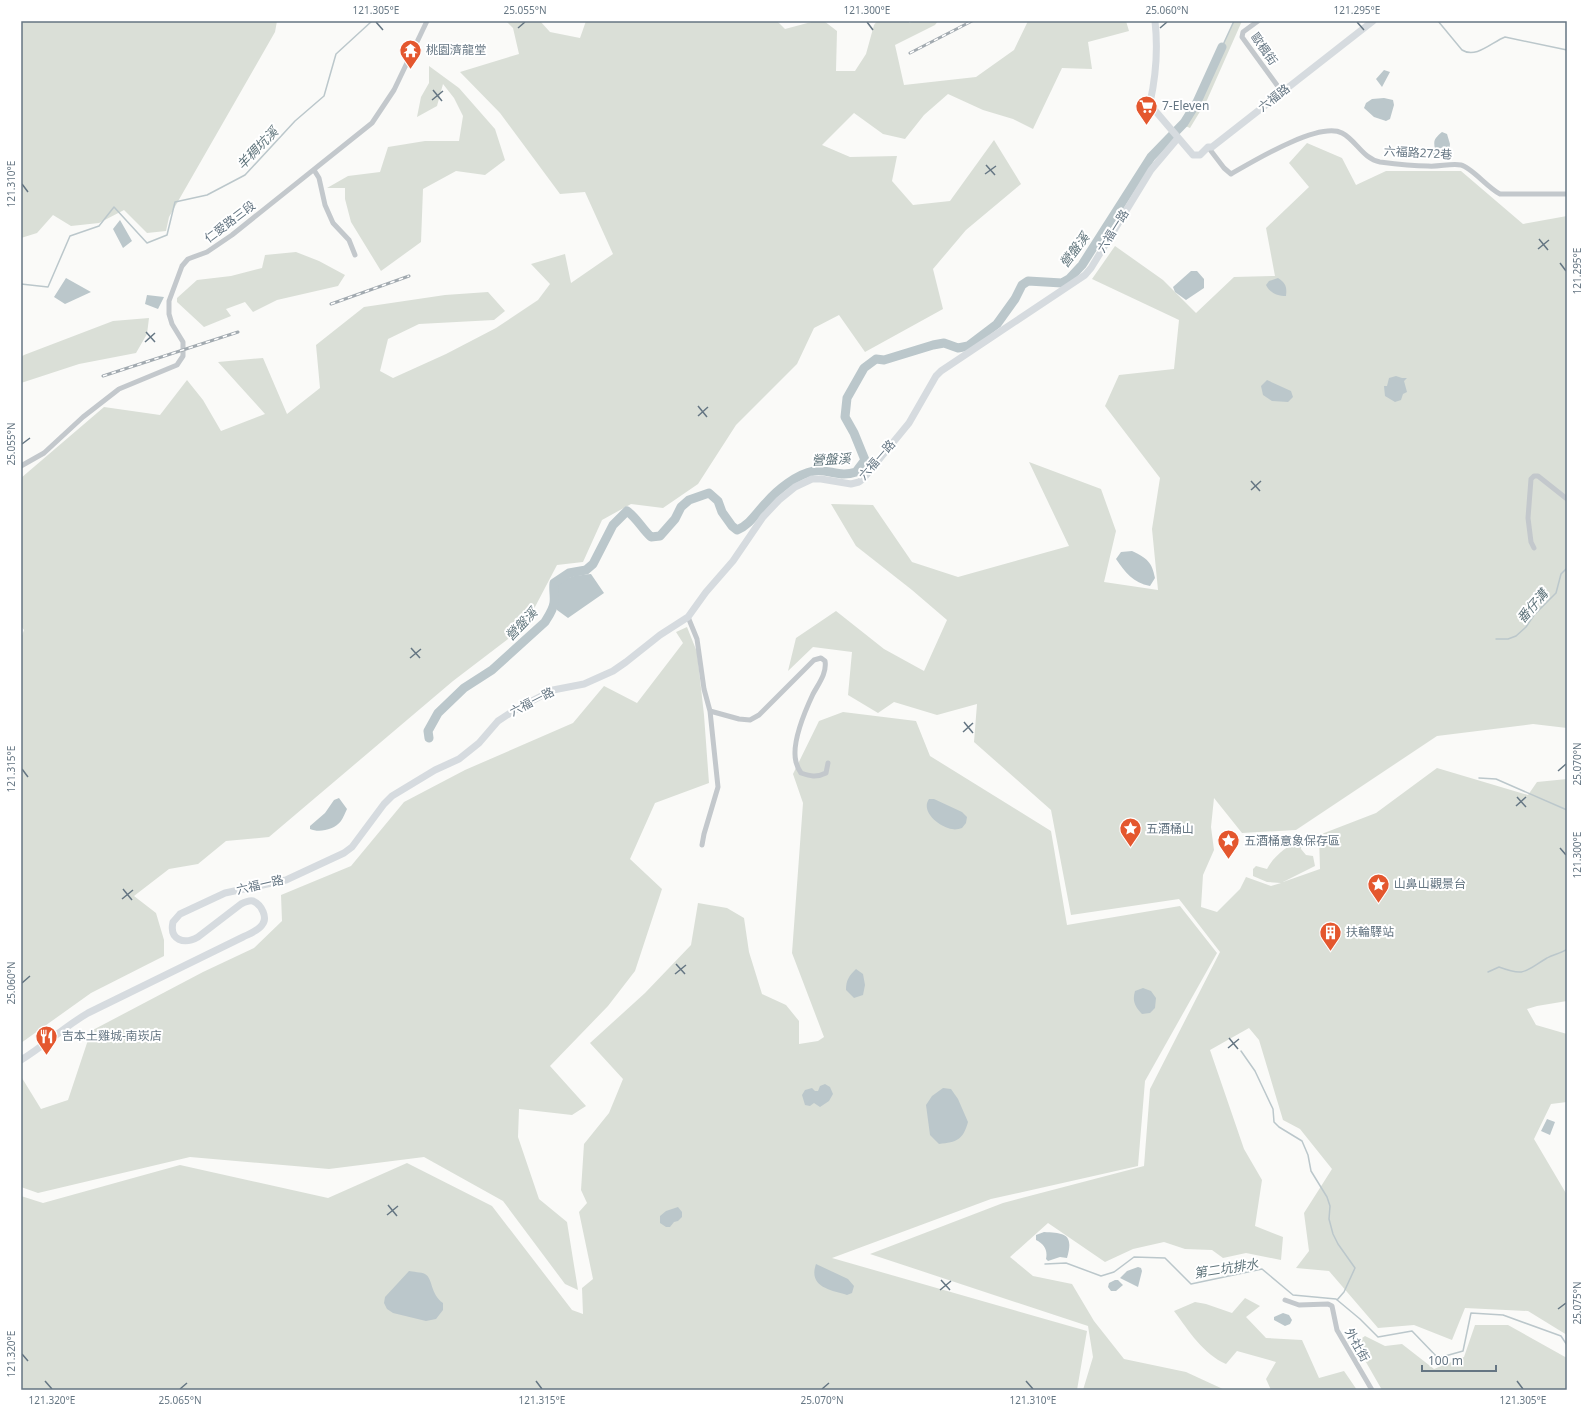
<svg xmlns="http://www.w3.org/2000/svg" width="1588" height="1411" font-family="'Noto Sans','Noto Sans TC',sans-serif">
	<rect width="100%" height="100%" fill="#fafaf8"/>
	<path fill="#dadfd7" d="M 21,21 L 277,21 L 275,32 L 169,217 L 166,231 L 147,233 L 124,210 L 99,223 L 71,226 L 53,215 L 37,233 L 21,238 Z
		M 506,21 L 540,21 L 550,32 L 580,38 L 586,21 L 777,21 L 785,29 L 815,21 L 824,21 L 837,31 L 836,71 L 855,71 L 866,54 L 874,25 L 877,21 L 909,21 L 909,23 L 914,21 L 938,21 L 935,25 L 895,45 L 904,85 L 976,77 L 1014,50 L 1028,21 L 1126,21 L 1129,31 L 1088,42 L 1092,69 L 1062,68 L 1033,129 L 1013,119 L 983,110 L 948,94 L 924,115 L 905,139 L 883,134 L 854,113 L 822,145 L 850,157 L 897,156 L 892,181 L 913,205 L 950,201 L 994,140 L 1021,184 L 966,230 L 933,269 L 943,309 L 865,352 L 839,315 L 814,328 L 797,364 L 736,425 L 698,484 L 663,508 L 631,504 L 602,520 L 583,562 L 557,565 L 525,626 L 453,681 L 269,837 L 226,841 L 198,864 L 169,869 L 134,896 L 156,913 L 164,940 L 164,956 L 91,993 L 21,1043 L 21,638 L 24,630 L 21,626 L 21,478 L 104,407 L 160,415 L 187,380 L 203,400 L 221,431 L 265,414 L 218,362 L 263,358 L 287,414 L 320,388 L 316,345 L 364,307 L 445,295 L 488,292 L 505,311 L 494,320 L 419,324 L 388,339 L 380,371 L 393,378 L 446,354 L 496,328 L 538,300 L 550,284 L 531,264 L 565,254 L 571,283 L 613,254 L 585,192 L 560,194 L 500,113 L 460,72 L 519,54 L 513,28 Z
		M 1234,21 L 1242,21 L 1207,100 L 1190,128 L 1183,125 L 1197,102 Z
		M 429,66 L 459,88 L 495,129 L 505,160 L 485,175 L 456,171 L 423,189 L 421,242 L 381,271 L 351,222 L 345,199 L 345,188 L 327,188 L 348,176 L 380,172 L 388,147 L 425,141 L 459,141 L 463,116 L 454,98 L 443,84 L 437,106 L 417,117 L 421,97 L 429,83 Z
		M 1307,143 L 1342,158 L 1356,185 L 1386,171 L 1461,171 L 1523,224 L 1567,216 L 1567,728 L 1533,724 L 1437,736 L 1296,830 L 1242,833 L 1214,798 L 1211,827 L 1214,850 L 1203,875 L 1201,907 L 1217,912 L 1240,889 L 1246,877 L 1271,886 L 1281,883 L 1267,882 L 1253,876 L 1253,869 L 1256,866 L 1267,869 C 1274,856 1287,845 1301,841 L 1301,849 L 1306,855 L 1313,856 L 1315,866 L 1283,882 L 1320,869 L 1319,835 L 1376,813 L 1437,768 L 1528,795 L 1537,782 L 1567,779 L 1567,1001 L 1537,1006 L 1527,1009 L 1536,1025 L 1567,1034 L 1567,1102 L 1551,1104 L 1534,1139 L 1567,1195 L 1567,1335 L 1528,1311 L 1465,1308 L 1452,1340 L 1414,1325 L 1378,1328 L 1329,1271 L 1296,1268 L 1309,1251 L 1304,1213 L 1332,1169 L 1300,1129 L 1283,1120 L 1259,1040 L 1249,1028 L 1210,1050 L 1244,1149 L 1262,1180 L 1255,1226 L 1283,1237 L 1281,1260 L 1246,1253 L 1223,1258 L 1212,1250 L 1185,1249 L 1164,1242 L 1133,1249 L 1105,1262 L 1048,1223 L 1010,1257 L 1033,1276 L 1072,1284 L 1094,1321 L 1124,1359 L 1186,1372 L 1225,1390 L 1083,1390 L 1093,1357 L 1088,1326 L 870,1254 L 1003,1203 L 1144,1166 L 1150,1089 L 1220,952 L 1179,899 L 1071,915 L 1051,810 L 974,742 L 977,704 L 937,715 L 894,702 L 878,713 L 848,695 L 852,652 L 813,647 L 788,671 L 796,638 L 836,611 L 884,649 L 924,671 L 947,620 L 912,590 L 856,546 L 831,504 L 873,505 L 912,562 L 958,577 L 1069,546 L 1029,462 L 1101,489 L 1116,531 L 1104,582 L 1158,590 L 1152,529 L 1160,478 L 1105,406 L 1119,375 L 1174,369 L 1179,320 L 1092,279 L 1115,246 L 1163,280 L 1196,313 L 1234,277 L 1275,276 L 1266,228 L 1309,187 L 1289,163 Z
		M 296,252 L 319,261 L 345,275 L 338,286 L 277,300 L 253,312 L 245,302 L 226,309 L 231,316 L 204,327 L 177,302 L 177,298 L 197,280 L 231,276 L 262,268 L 265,255 Z
		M 149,318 L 147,334 L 136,353 L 79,364 L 21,383 L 21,357 L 24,355 L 113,321 Z
		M 687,627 L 697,652 L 704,715 L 709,783 L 655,803 L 630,859 L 662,889 L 635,971 L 608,1006 L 550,1066 L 586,1106 L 572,1115 L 519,1109 L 518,1137 L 539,1199 L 567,1222 L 578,1290 L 565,1284 L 503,1201 L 424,1157 L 329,1169 L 190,1157 L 38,1193 L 21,1187 L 21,1079 L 22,1078 L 41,1109 L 68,1100 L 91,1031 L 203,972 L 254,948 L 282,921 L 281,895 L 351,866 L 404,802 L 465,770 L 573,723 L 604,686 L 637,703 L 683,643 L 676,632 Z
		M 843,712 L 916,721 L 930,756 L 1051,831 L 1067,925 L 1180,906 L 1217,953 L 1145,1081 L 1138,1166 L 991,1199 L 832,1258 L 1087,1331 L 1077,1390 L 21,1390 L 21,1196 L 43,1203 L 180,1165 L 328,1198 L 407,1163 L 492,1206 L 572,1310 L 583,1314 L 582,1288 L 593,1279 L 579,1212 L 587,1203 L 581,1190 L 584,1144 L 609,1113 L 623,1079 L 590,1043 L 645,993 L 691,945 L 698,903 L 727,908 L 744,918 L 749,952 L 762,994 L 786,1005 L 799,1021 L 799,1044 L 818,1041 L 824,1037 L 792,953 L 803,803 L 793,774 L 819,721 Z
		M 1245,1298 L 1260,1306 L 1246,1317 L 1266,1338 L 1302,1340 L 1319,1378 L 1344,1371 L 1357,1390 L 1271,1390 L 1266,1379 L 1276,1362 L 1237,1351 L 1226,1364 C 1203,1354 1189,1331 1174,1311 L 1195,1302 L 1206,1304 L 1232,1313 Z
		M 1475,1325 L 1508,1325 L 1567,1358 L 1567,1390 L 1382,1390 L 1355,1343 L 1365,1336 L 1385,1346 L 1402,1344 L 1434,1369 L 1464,1357 Z"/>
	<path fill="#bbc7cb" d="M 1384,70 L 1390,72 L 1382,87 L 1376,79 Z
		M 1384,98 L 1393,100 L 1394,105 L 1390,119 L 1386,121 L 1374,117 L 1364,108 L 1366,103 L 1372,99 Z
		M 1442,132 L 1447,134 L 1450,144 L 1449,152 L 1441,158 L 1435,158 L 1433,154 L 1435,149 C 1433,140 1435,138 1442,132 Z
		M 120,220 L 132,241 L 123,248 L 113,229 Z
		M 1191,271 L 1197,271 L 1204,279 L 1204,288 L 1186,300 L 1175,292 L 1173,287 Z
		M 66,278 L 91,292 L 65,304 L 54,297 Z
		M 1278,278 C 1286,283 1287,287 1286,296 C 1277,296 1270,293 1266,285 L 1269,281 Z
		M 147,295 L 164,297 L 158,309 L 145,304 Z
		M 1396,376 L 1402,378 L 1407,378 L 1404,381 L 1407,392 L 1403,394 L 1401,400 L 1395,402 L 1385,396 L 1384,386 L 1387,386 L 1389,378 Z
		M 1267,380 L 1291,391 L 1293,397 L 1288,402 L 1272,401 L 1263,395 L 1261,386 Z
		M 1132,551 C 1147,558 1152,562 1155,578 L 1150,586 C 1133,583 1125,572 1116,559 L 1121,552 Z
		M 591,574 L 604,593 L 568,618 L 557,610 L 556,587 C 567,575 575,576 591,574 Z
		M 339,798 L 347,809 C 345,813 343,818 341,821 C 334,830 319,833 310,829 L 310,826 L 325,813 L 334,800 Z
		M 929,799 L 934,799 L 962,812 L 967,817 L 966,823 L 962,828 C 959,829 955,830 952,829 C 940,827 920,812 929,799 Z
		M 856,969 L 863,974 L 865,985 L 863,995 L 854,998 L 846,990 C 846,980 849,976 856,969 Z
		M 1143,988 L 1151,991 L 1156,998 L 1155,1008 L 1150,1013 L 1142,1014 C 1135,1007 1132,1001 1135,991 Z
		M 825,1084 L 830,1087 L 833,1094 L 829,1101 L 820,1107 L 814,1103 L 810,1106 L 805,1105 L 802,1095 L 805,1090 L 812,1088 L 815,1091 L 818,1091 L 820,1086 Z
		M 943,1088 L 951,1089 L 958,1099 L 968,1122 C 963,1140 957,1142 939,1144 L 930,1135 L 926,1105 L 932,1096 Z
		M 1547,1119 L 1555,1122 L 1550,1135 L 1541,1131 Z
		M 678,1207 L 682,1212 L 682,1217 L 678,1221 L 674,1222 L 670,1227 L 666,1227 L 660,1223 L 660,1216 L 666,1211 Z
		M 1044,1232 C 1065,1233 1074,1234 1067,1258 L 1060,1257 L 1048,1261 L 1046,1259 C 1048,1250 1044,1244 1036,1240 L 1036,1235 Z
		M 816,1264 L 848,1279 L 854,1286 L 852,1293 L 847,1295 C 830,1290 808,1287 816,1264 Z
		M 1138,1267 L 1141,1268 L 1142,1271 L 1138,1287 L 1120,1278 L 1127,1271 Z
		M 409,1271 C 413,1272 421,1272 425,1274 C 433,1278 430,1294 443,1303 L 443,1310 L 436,1319 L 426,1321 L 393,1313 L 387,1309 L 384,1303 L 385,1297 Z
		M 1115,1280 L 1118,1280 L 1123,1285 L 1116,1291 L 1111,1291 L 1108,1287 L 1109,1283 Z
		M 1283,1313 L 1289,1315 L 1292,1320 L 1290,1324 L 1285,1326 L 1274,1320 L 1274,1317 Z"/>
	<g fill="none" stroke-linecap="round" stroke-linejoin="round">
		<path stroke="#bbc7cb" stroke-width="1.5" d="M 1438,21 L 1462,50 C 1476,59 1492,42 1505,37 L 1567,50
			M 1222,47 L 1234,21
			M 21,284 L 48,287 L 70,236 L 99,226 L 114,207 L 147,243 L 167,235 L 175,202 L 207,195 L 245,175 L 295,121 L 324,96 L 336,54 L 372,21
			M 1496,639 L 1508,639 L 1516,636 L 1526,627 L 1534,615 L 1556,593 L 1561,574 L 1567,568
			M 1479,778 L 1496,779 L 1567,810
			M 1488,972 L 1499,967 C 1526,977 1525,971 1547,958 C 1553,954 1561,954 1567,949
			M 1241,1051 L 1255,1071 L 1273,1109 L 1274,1122 L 1279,1127 L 1302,1141 L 1308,1155 L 1311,1171 L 1327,1197 L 1330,1206 L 1329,1219 L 1333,1234 L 1338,1244 L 1355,1268 L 1344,1292 L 1337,1300
			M 1045,1264 L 1066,1263 L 1101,1276 L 1114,1272 L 1134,1257 L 1165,1258 L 1191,1284 L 1262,1269 L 1293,1295 L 1336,1299 L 1360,1319 L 1378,1337 L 1412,1331 L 1438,1358 L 1463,1351 L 1471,1313 L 1503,1315 L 1561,1336 L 1567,1345"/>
		<path stroke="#bbc7cb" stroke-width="9" d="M 429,738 L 428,731 L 438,713 L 464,688 L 492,670 L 545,622 C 548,617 553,610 554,603 C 555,596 553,591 554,583 L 569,573 L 586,570 L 593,564 L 613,525 L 627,511 C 637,518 642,529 651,537 L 660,536 L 675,519 L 681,507 L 689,500 L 709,493 L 718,501 L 722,512 L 732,526 L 737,530 C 750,525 757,512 766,503 C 777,490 797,474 814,471 C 824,469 834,474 844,474 C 848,474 853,473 856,472 L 865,460 L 854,433 L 845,417 L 847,398 L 864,368 L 876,359 L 884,360 L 933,345 L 944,343 L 958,348 L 968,346 L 997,324 L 1015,299 L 1022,285 L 1028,281 L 1062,283 L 1069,279 L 1082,265 L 1151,157 L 1184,123 L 1197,102 L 1222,47"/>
		<path stroke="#c3c8cc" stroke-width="5" d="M 1258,21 L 1243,32 L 1242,37 L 1282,92
			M 1208,147 L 1224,168 L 1231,174 C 1252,162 1319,121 1342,133 C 1356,140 1363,159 1380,162 C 1395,164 1412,166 1428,166 C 1439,167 1451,163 1461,165 C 1471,167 1488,188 1500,194 L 1567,194
			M 314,170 L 319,178 L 325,205 L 333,223 L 349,240 L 355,255
			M 21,466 L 44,453 L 83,417 L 119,389 L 177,365 L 183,356 L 183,342 L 172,324 L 169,314 L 169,301 L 182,266 L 188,259 L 207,252 L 232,235 L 372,123 L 394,90 L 427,21
			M 1534,548 L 1531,542 L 1528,518 L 1531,479 L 1534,476 L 1538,476 L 1567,499
			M 688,617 L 697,639 L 704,689 L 710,711 L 739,719 L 750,720 L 759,715 L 814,660 L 821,658 L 825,661 C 827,673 819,683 813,694 C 805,711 791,743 796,762 C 797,766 799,770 801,773 C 810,776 816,778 826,773 L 828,763
			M 702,845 L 704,834 L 718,787 L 710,711
			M 1285,1300 L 1299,1305 L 1328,1304 L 1332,1306 L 1337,1330 L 1372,1390"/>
		<path stroke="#d6dbdf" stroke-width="7" d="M 1155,21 C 1158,48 1156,76 1150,103 L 1152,107 L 1193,155 L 1200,155 L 1208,147 L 1212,147 L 1373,21
			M 21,1060 C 44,1046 64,1027 88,1013 L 243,937 C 249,934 258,931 262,925 C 268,918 262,905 253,901 C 249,900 245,902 241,904 L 198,937 C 184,945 169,940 173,922 L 180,914 L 225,893 L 286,880 L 344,853 L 352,847 L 384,804 L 392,796 L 435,770 L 459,759 L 479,743 L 498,721 L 518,708 L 553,690 L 584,684 L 613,671 L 626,662 L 660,635 L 688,617 L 706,592 L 733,561 L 763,517 L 779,500 L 795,487 L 812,479 L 821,479 L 851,484 L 859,482 L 863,479 L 909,423 L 936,376 L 941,371 L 1085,275 L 1091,268 L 1151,170 L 1178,138"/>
		<defs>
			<path id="rail" d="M 910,53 L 972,21
				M 331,304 L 409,276
				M 103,376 L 238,332"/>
		</defs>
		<use href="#rail" stroke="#a2aab0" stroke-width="3"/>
		<use href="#rail" stroke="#fff" stroke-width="1.5" stroke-dasharray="4.5" stroke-linecap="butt"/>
	</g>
	<path fill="none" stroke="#657683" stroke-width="1.5" d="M 376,22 L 383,30M 867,22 L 873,30M 1357,22 L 1364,30M 518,28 L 525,22M 1160,28 L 1167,22M 433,90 L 442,101M 432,100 L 443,91M 986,165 L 995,175M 985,174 L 996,166M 22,184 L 28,192M 1539,239 L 1548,250M 1538,249 L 1549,240M 1560,263 L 1566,271M 146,332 L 155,342M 145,342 L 155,333M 698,406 L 707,417M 698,416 L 708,407M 22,444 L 30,438M 1251,481 L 1260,491M 1251,490 L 1261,481M 411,648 L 420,658M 410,658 L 421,649M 964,722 L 973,733M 963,732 L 973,723M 22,769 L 28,777M 1558,771 L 1566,764M 1517,797 L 1526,807M 1516,806 L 1526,797M 1560,848 L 1566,855M 123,889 L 132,900M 122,899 L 133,890M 676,964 L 685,974M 675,974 L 686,965M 22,983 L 30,976M 1229,1038 L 1238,1049M 1228,1048 L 1239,1039M 388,1205 L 397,1216M 387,1215 L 398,1206M 941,1280 L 950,1290M 940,1290 L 951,1281M 1558,1309 L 1566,1303M 22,1354 L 28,1361M 45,1381 L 52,1389M 536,1381 L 542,1389M 1026,1381 L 1033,1389M 1517,1381 L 1523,1389M 180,1389 L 187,1383M 822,1389 L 829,1383"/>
	<defs>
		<symbol id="temple-pin" viewBox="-11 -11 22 30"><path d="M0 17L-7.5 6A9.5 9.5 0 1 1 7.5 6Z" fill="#e4572e" stroke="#fff"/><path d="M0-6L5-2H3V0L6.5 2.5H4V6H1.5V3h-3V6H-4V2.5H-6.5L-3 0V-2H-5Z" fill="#fff"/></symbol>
		<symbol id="supermarket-pin" viewBox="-11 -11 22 30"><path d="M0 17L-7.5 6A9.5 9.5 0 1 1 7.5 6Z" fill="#e4572e" stroke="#fff"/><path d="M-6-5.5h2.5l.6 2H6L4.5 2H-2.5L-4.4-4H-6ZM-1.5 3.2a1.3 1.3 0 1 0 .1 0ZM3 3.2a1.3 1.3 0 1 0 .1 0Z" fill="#fff"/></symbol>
		<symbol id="sight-pin" viewBox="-11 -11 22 30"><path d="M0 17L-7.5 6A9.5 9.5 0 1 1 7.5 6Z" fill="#e4572e" stroke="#fff"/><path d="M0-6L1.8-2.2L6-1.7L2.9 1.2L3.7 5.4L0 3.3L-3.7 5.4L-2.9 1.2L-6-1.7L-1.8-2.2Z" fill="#fff"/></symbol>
		<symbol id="building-pin" viewBox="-11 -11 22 30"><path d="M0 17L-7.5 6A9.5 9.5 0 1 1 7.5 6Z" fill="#e4572e" stroke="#fff"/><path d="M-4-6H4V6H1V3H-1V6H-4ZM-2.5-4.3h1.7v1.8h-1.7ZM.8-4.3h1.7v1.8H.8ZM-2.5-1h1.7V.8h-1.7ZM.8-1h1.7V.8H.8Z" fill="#fff"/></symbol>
		<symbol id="restaurant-pin" viewBox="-11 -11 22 30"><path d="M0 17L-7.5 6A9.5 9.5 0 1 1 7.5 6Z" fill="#e4572e" stroke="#fff"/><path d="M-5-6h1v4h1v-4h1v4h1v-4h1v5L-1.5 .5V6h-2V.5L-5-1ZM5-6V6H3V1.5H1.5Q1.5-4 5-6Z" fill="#fff"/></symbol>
	</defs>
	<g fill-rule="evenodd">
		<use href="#temple-pin" x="398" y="38" width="25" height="34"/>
		<use href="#supermarket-pin" x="1134" y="94" width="25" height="34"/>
		<use href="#sight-pin" x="1118" y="816" width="25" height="34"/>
		<use href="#sight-pin" x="1216" y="828" width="25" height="34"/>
		<use href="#sight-pin" x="1366" y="872" width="25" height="34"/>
		<use href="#building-pin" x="1318" y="920" width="25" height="34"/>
		<use href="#restaurant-pin" x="34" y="1024" width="25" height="34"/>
	</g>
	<g text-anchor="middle" stroke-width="4" stroke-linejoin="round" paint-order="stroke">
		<g font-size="12" fill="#657683" stroke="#fff">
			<text transform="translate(1264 49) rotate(55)" y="4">歐楓街</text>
			<text transform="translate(1274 98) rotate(-38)" y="4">六福路</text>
			<text transform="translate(1418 153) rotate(3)" y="4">六福路272巷</text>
			<text transform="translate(230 222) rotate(-37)" y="4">仁愛路三段</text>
			<text transform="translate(1113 231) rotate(-58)" y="4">六福一路</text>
			<text transform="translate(877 460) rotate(-49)" y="4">六福一路</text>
			<text transform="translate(532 702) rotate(-27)" y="4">六福一路</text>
			<text transform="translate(260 885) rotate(-13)" y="4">六福一路</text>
			<text transform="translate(1357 1345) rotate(61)" y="4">外社街</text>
		</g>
		<g font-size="12" fill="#657683" stroke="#fff" text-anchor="start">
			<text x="426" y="54">桃園濟龍堂</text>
			<text x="1162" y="110">7-Eleven</text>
			<text x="1146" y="833">五酒桶山</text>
			<text x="1244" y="845">五酒桶意象保存區</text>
			<text x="1394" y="888">山鼻山觀景台</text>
			<text x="1346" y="936">扶輪驛站</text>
			<text x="62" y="1040">吉本土雞城-南崁店</text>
		</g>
		<g font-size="13" font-style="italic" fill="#60757c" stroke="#fff">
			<text transform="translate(257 148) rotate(-46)" y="5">羊稠坑溪</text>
			<text transform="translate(1074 250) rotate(-53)" y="5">營盤溪</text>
			<text transform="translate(831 459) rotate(-3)" y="5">營盤溪</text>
			<text transform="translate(1532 606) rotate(-49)" y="5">番仔溝</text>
			<text transform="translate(521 624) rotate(-46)" y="5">營盤溪</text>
			<text transform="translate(1226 1268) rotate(-9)" y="5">第二坑排水</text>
		</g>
	</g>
	<rect width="1588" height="1411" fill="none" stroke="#ffffff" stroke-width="44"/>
	<path d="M1422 1365v6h74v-6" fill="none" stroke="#657683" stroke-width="2"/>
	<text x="1428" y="1365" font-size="12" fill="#657683" stroke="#ffffff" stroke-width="3" paint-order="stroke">100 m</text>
	<rect x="22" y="22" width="1544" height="1367" fill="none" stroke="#657683" stroke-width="1.5"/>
	<g font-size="10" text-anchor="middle" fill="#657683">
		<text x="376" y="14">121.305°E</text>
		<text x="525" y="14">25.055°N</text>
		<text x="867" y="14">121.300°E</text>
		<text x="1167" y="14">25.060°N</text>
		<text x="1357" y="14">121.295°E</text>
		<text transform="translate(11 184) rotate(-90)" y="4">121.310°E</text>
		<text transform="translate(1577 271) rotate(-90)" y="4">121.295°E</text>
		<text transform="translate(11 444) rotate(-90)" y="4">25.055°N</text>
		<text transform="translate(1577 764) rotate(-90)" y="4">25.070°N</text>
		<text transform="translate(11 769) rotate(-90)" y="4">121.315°E</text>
		<text transform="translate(1577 855) rotate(-90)" y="4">121.300°E</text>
		<text transform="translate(11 983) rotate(-90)" y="4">25.060°N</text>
		<text transform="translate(1577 1303) rotate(-90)" y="4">25.075°N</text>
		<text transform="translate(11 1354) rotate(-90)" y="4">121.320°E</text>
		<text x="52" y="1404">121.320°E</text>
		<text x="180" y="1404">25.065°N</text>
		<text x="542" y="1404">121.315°E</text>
		<text x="822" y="1404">25.070°N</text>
		<text x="1033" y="1404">121.310°E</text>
		<text x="1523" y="1404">121.305°E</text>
	</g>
</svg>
